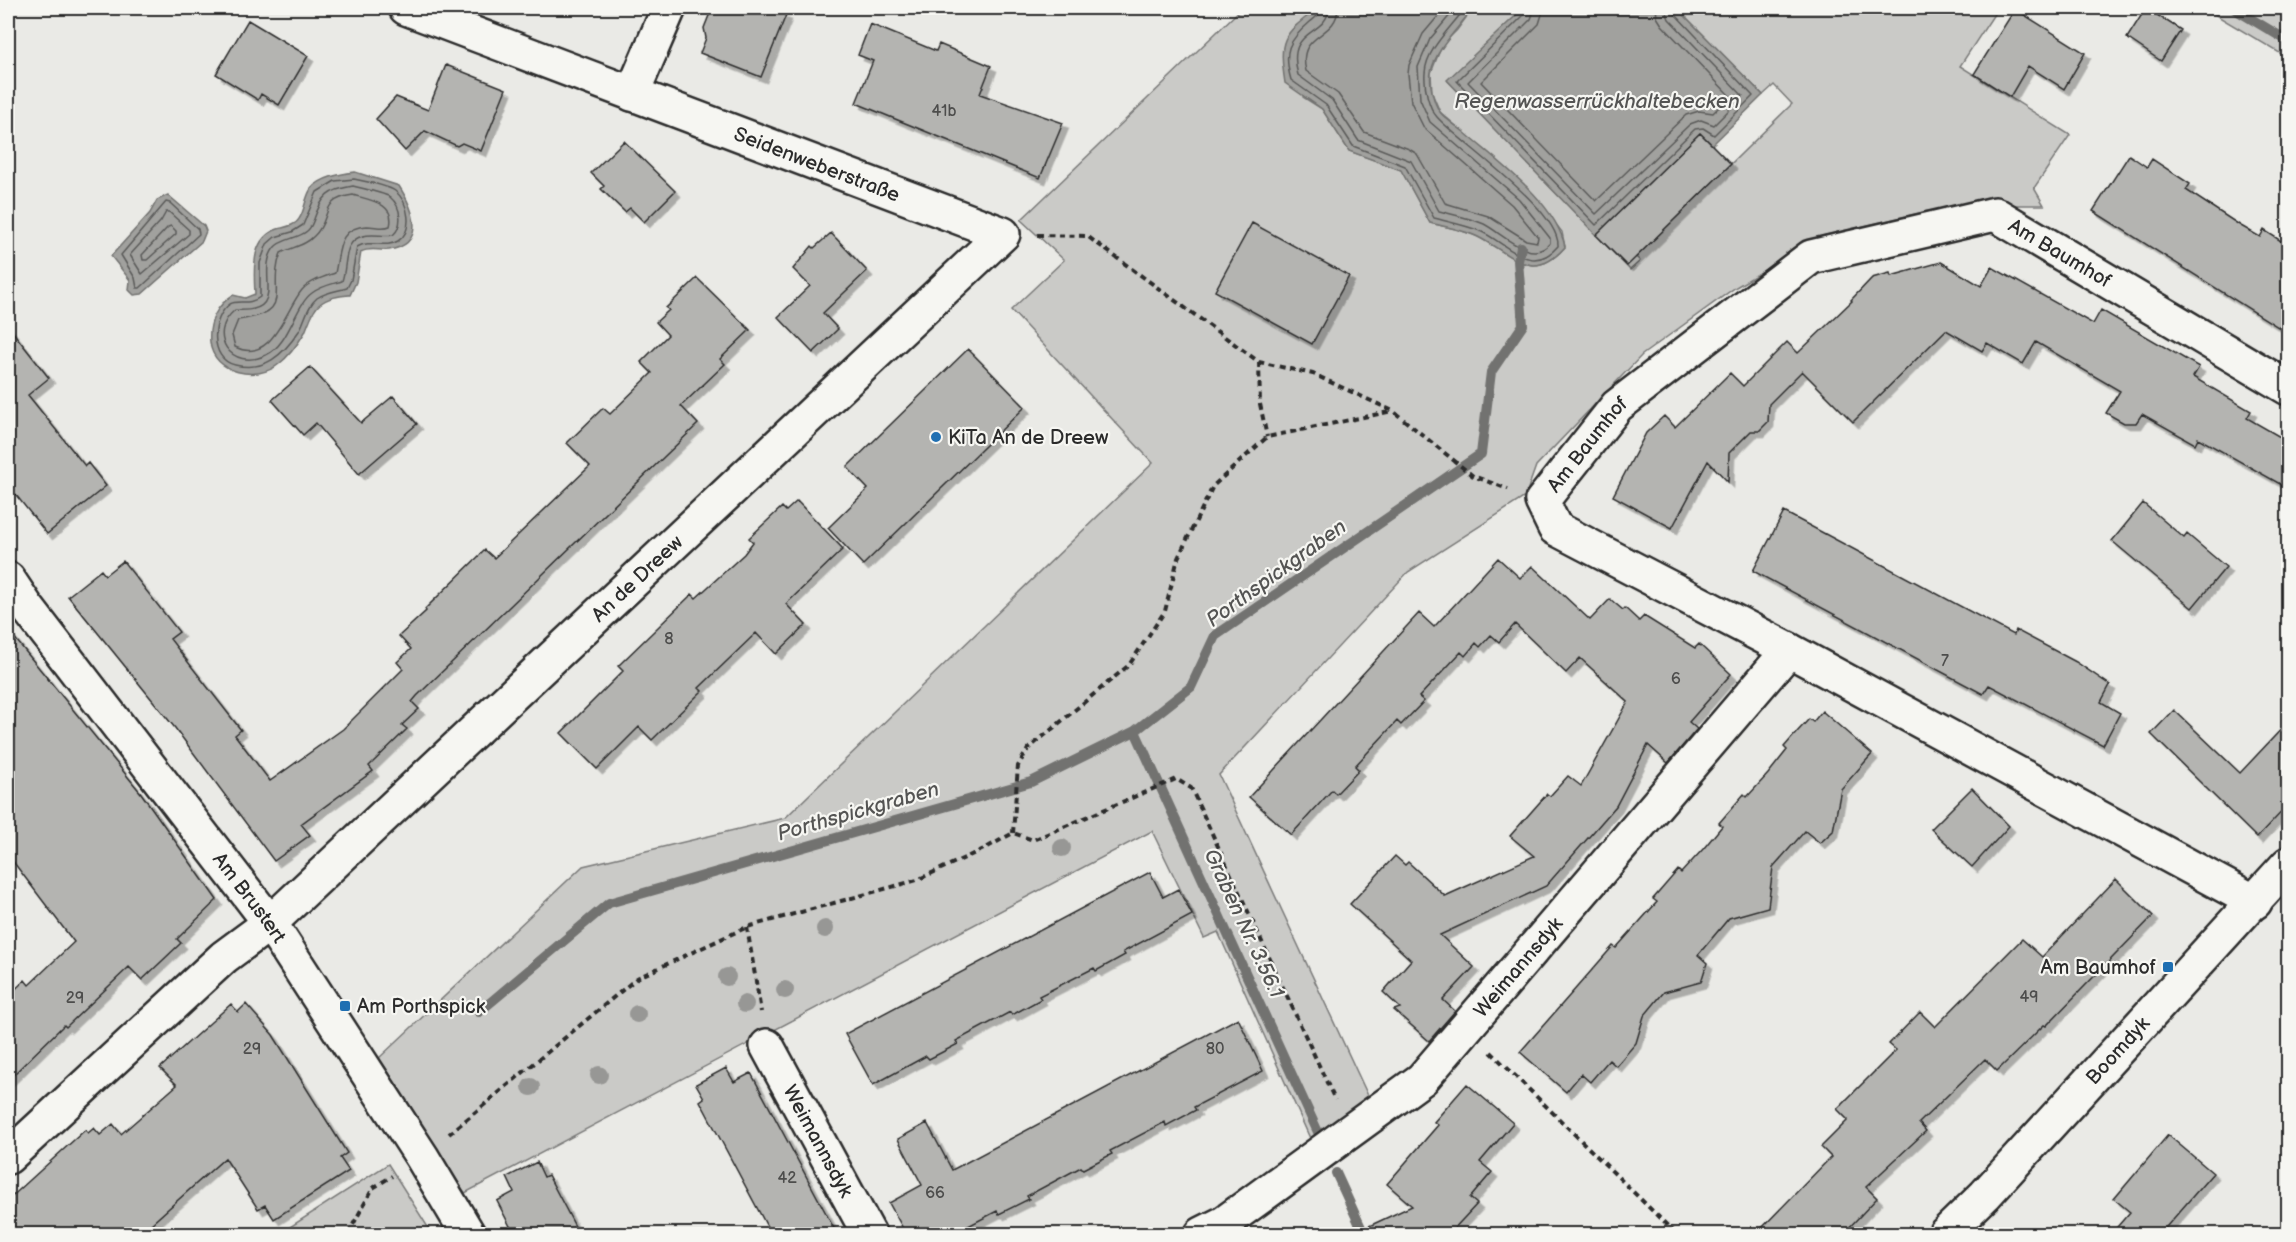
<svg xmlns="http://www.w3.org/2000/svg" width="2296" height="1242" font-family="'Balsamiq Sans',sans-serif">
	<defs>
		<filter id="shadow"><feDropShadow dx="5.5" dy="5.5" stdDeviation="0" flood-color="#0004"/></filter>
	</defs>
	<rect width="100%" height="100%" fill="#eaeae6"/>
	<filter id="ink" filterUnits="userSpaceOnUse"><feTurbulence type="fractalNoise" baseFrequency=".0167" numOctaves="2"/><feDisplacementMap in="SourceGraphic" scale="12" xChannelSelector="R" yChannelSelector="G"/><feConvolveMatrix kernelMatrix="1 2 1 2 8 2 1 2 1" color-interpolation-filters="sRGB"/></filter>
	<g filter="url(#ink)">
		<path fill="#cacac7" stroke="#7a7a79" stroke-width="1.5" d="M 1242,8 L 1318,8 L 1307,16 L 1303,97 L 1322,109 L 1349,151 L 1401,170 L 1430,223 C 1446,227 1466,230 1480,238 C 1512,255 1533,284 1565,247 L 1562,232 L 1529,189 L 1440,112 L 1432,93 L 1431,73 L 1442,45 L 1457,30 L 1473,8 L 1524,8 L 1448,81 L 1630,270 L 1640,261 L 1636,257 L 1792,104 L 1774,85 L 1763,95 L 1677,8 L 1998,8 L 1960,66 L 2070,135 L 2034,188 L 2044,205 L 1988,205 L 1928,211 L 1822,236 L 1736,287 L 1642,355 L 1536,466 L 1525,497 L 1408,572 L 1219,775 L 1370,1100 L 1313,1145 L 1218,932 L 1204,938 L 1152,831 L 465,1193 L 379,1058 L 583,866 L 785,818 L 1153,463 L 1011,310 L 1064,260 L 1021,220 Z
			M 2204,8 L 2269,8 L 2288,19 L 2288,58 Z
			M 388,1164 L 431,1232 L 428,1234 L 279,1234 Z"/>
		<path fill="#a1a19e" stroke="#727270" stroke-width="1.5" d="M 1318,8 L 1473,8 C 1459,28 1436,48 1431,72 C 1429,83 1433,102 1440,112 C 1445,119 1457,126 1464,132 C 1497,161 1556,202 1565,247 C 1533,284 1512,255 1480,238 C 1466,230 1446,227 1430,223 L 1401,170 L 1349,151 L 1322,109 L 1285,83 C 1278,37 1283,35 1318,8 Z
			M 1524,8 L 1677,8 L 1763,95 L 1712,145 L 1700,133 L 1596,235 L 1447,80 Z
			M 355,172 L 399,186 C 413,208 428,244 389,250 C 378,251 370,247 361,252 L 356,282 L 350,295 C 340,296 328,297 320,304 C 312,310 309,323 305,332 C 299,342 288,357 279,364 C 258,382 213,374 210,342 C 208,322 217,305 233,295 L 245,298 L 255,294 C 254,271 250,238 278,229 C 285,227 295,226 299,219 C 305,211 305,197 311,189 C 321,177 340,174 355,172 Z
			M 168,195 L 204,226 L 206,231 L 202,241 L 142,294 L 134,295 L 129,290 L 130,280 L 111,256 L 150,213 L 157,200 Z"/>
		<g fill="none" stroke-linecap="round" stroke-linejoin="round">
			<path stroke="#5a5a59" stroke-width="1.5" d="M 1321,8 C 1320,15 1316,17 1310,22 C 1288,41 1283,51 1291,80 L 1326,105 L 1353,146 L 1405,166 L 1434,218 C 1449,222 1465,225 1480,231 C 1506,242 1531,278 1558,246 C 1560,210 1461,144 1437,117 C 1428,107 1424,86 1425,73 C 1426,49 1452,27 1465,8
				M 1329,8 C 1327,37 1285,27 1298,75 L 1332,100 L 1358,140 L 1411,161 L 1439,211 C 1454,215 1470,218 1484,224 C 1502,233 1532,266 1550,243 L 1550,238 L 1519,199 L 1430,122 L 1420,99 L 1418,67 L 1430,39 L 1456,8
				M 1338,8 C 1337,39 1296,32 1306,71 L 1338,94 L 1364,132 L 1409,149 L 1417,154 L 1445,203 L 1488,216 L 1526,240 L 1537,242 L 1538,237 L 1512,205 L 1424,128 L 1411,102 L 1408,74 L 1409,65 L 1423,34 L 1445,8
				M 1527,8 L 1525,14 L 1457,81 L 1596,225 L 1695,129 L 1703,128 L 1714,135 L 1753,96 L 1675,14 L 1673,8
				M 1535,8 L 1531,19 L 1468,82 L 1596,214 L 1690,124 L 1701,120 L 1714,125 L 1743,96 L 1669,19 L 1665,8
				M 1544,8 L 1539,24 L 1481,82 L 1596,201 L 1686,115 L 1699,111 L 1713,113 L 1730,96 L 1662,25 L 1657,17 L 1656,8
				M 354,179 C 364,181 388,186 395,191 C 409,202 414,231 398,241 C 385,249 371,239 357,247 L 351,280 L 347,288 C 337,291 326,292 317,298 C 307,306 305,321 299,331 C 283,355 265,372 235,365 C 209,360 211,317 230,304 C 238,299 249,306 260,297 L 260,263 L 267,244 L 275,237 L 292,232 L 303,225 L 317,192 L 335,181 Z
				M 353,186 C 361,188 384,193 390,197 C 402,207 403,226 393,235 C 383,237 373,233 363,236 C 342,241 348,264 342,281 C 332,284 321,286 312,293 C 295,305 289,345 266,355 C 231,372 206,334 235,310 C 290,314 255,273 274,248 C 280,239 298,239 307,231 C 311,228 312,224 314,219 C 322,196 328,190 353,186 Z
				M 353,195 C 369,200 396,203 390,226 C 383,229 375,226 367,226 C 337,227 340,252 335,273 C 324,277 310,281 302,290 C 285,310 272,365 235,347 L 232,335 L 238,320 C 297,312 266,291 281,253 C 292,247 305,246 314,236 C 333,218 318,200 353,195 Z
				M 166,202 L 170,203 L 198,229 L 199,234 L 140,288 L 137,288 L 135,278 L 121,255 Z
				M 166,212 L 169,212 L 189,230 L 189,234 L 142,274 L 130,255 L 161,221 Z
				M 171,226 L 176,231 L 176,234 L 147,260 L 143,260 L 142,255 L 168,227 Z"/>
			<path stroke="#727270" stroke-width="10" d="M 2233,8 L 2288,41
				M 1135,731 L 1318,1132
				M 479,1012 L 609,903 L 1031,782 L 1135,731 L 1191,687 L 1215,636 L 1481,454 L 1491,372 L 1523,325 L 1518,261 L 1521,247
				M 1336,1173 L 1364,1234"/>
		</g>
		<path fill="#b4b4b1" stroke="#2b2b2b" stroke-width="1.5" filter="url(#shadow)" d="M 712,8 L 766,8 L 786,15 L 761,77 L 700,53 L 706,38 L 704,28 Z
			M 2146,8 L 2181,30 L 2161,61 L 2127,38 Z
			M 2015,9 L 2085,53 L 2064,89 L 2028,66 L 2010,97 L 1974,74 Z
			M 248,20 L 308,56 L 279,105 L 261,94 L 258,100 L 216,74 Z
			M 870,24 L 936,51 L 939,44 L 991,66 L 980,94 L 1063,123 L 1040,178 L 856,103 L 873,61 L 858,55 Z
			M 446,65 L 506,89 L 481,151 L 462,143 L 457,146 L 425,131 L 405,151 L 376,119 L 396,97 L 428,110 Z
			M 1700,133 L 1731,164 L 1627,266 L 1596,235 Z
			M 624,141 L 675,191 L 644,222 L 630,208 L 625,212 L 601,189 L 604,186 L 591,173 Z
			M 2129,155 L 2147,167 L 2152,159 L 2190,184 L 2186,190 L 2241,226 L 2260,237 L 2264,230 L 2289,246 L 2289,334 L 2093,211 Z
			M 1252,223 L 1349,276 L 1312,344 L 1215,291 Z
			M 831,233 L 867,271 L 823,313 L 838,329 L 813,353 L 778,317 L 810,286 L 793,269 L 812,246 L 814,248 Z
			M 1941,262 L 1981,286 L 1992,267 L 2093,324 L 2101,310 L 2199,367 L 2193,377 L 2251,411 L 2247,418 L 2289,442 L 2289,489 L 2198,438 L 2195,444 L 2142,414 L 2136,423 L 2124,423 L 2106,413 L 2120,391 L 2036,342 L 2023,364 L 1987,343 L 1982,351 L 1946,330 L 1853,422 L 1802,371 L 1769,404 L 1768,422 L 1759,431 L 1751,431 L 1729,453 L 1728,482 L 1708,461 L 1672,528 L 1613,496 L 1646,433 L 1664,416 L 1675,427 L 1730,373 L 1743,386 L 1787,342 L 1798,353 L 1852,301 L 1851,300 L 1872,278 L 1890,273 L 1891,276 Z
			M 697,278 L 750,330 L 720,359 L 725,364 L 681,406 L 698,424 L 417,696 L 412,702 L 419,709 L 402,725 L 407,729 L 369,766 L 373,771 L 301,824 L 310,835 L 274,861 L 175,728 L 68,596 L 101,570 L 105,575 L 123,561 L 179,632 L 170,639 L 241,730 L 235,735 L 270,781 L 343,729 L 403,669 L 397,662 L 411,649 L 399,636 L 426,611 L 425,609 L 485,550 L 494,558 L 590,466 L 567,443 L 603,408 L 610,414 L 652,373 L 641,362 L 668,335 L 656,322 L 669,310 L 666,308 Z
			M 8,326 L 49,378 L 28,395 L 85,466 L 88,463 L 106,486 L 47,534 L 8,485 Z
			M 968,349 L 1025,407 L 863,565 L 828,528 L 868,489 L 847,467 Z
			M 310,367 L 361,423 L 393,396 L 417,424 L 359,474 L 316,423 L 303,435 L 272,400 Z
			M 797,501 L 843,549 L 786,604 L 806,625 L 776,654 L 756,633 L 699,688 L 702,691 L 652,740 L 639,727 L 597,769 L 561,733 L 623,671 L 618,666 L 692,594 L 696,598 L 744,554 L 753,542 L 749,538 L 782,507 L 786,511 Z
			M 2143,503 L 2184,538 L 2187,534 L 2226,567 L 2192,608 L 2112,541 Z
			M 1784,512 L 2014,635 L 2016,630 L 2076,662 L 2110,685 L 2101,702 L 2120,713 L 2103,745 L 1989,685 L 1983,694 L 1753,571 Z
			M 1498,558 L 1520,578 L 1532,566 L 1590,620 L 1610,599 L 1623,610 L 1625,608 L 1639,621 L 1644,616 L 1695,648 L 1699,644 L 1731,674 L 1689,722 L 1697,729 L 1668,763 L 1648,745 L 1616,806 L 1546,886 L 1440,935 L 1474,967 L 1443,1000 L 1455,1011 L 1429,1041 L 1394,1010 L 1400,1008 L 1383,992 L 1411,960 L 1350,904 L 1395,856 L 1405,865 L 1408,862 L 1445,896 L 1534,856 L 1510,836 L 1547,794 L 1550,796 L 1568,776 L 1581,786 L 1628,702 L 1580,658 L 1566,673 L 1515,624 L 1499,642 L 1491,635 L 1480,647 L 1476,643 L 1465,656 L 1461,652 L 1419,697 L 1424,701 L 1401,725 L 1397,721 L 1355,766 L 1359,770 L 1336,794 L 1332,790 L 1291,835 L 1249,797 L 1419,613 L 1434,627 Z
			M 8,630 L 141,793 L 217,900 L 177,939 L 181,943 L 142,980 L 129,967 L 66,1027 L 64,1025 L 8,1080 L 8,996 L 25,980 L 29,985 L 74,942 L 8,855 Z
			M 2174,710 L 2240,773 L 2289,721 L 2289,804 L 2257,838 L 2151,734 Z
			M 1822,711 L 1872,754 L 1841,789 L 1833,831 L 1820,843 L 1805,831 L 1773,867 L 1768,907 L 1729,918 L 1698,955 L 1707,963 L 1701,982 L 1664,992 L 1644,1016 L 1636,1043 L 1616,1066 L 1609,1060 L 1590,1082 L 1581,1074 L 1566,1092 L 1520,1052 L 1613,946 L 1616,948 L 1657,902 L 1653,899 L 1678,870 L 1681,873 L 1704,848 L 1722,826 L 1719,823 L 1744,794 L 1747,797 L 1768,774 L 1787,750 L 1784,747 L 1797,732 L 1809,719 L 1813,722 Z
			M 1972,788 L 2009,826 L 1972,867 L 1931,829 Z
			M 1150,872 L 1163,897 L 1178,889 L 1192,915 L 1123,952 L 1125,955 L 1096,971 L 1094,968 L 1039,996 L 1041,999 L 1012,1015 L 1010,1012 L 956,1041 L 958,1044 L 929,1059 L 926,1056 L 873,1085 L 845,1034 Z
			M 2116,879 L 2153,916 L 2046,1026 L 2044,1025 L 1997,1071 L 1985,1059 L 1919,1123 L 1926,1131 L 1866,1187 L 1877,1198 L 1843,1234 L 1756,1234 L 1831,1157 L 1821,1147 L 1848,1120 L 1837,1109 L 1896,1050 L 1889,1044 L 1920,1012 L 1935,1027 L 2022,939 L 2042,957 Z
			M 231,1004 L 238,1012 L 246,1004 L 273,1035 L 347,1153 L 340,1158 L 349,1171 L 274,1219 L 265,1205 L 258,1209 L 225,1158 L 140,1234 L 8,1234 L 8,1200 L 85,1130 L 88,1133 L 94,1128 L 100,1135 L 113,1124 L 121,1134 L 177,1085 L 160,1068 Z
			M 1238,1018 L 1263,1071 L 1194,1107 L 1196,1110 L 1166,1126 L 1165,1122 L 1110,1151 L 1112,1154 L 1083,1169 L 1081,1167 L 1027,1196 L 1029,1199 L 999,1214 L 997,1211 L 953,1234 L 906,1234 L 889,1203 L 922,1185 L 898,1139 L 927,1123 L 952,1170 Z
			M 726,1068 L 734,1082 L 751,1073 L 837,1234 L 771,1234 L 700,1101 L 704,1098 L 696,1084 Z
			M 1467,1084 L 1513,1123 L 1480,1162 L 1492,1172 L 1470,1198 L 1477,1204 L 1449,1234 L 1352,1234 L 1412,1206 L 1387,1184 L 1438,1125 L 1434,1122 Z
			M 2168,1135 L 2213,1173 L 2160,1234 L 2111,1234 L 2130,1212 L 2114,1199 Z
			M 537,1162 L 544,1177 L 548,1175 L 579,1234 L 514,1234 L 497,1201 L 514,1192 L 507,1177 Z"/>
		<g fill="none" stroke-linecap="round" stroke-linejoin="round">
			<defs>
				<g id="minor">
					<path d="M 632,94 L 669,8"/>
					<path id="s1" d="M 8,579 L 26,606 L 270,923 L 422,1157 L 468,1234"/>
					<path id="s2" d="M 2255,902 L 1789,650 L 1555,528 L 1542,501 L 1617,406 L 1811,257 L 1995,214 L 2288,388"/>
					<path id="s3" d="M 767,1046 L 869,1234"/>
					<path id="s4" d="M 8,1157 L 224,957 L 270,923 L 1003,234 L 406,8"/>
					<path id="s5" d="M 1202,1234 L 1224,1223 L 1422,1079 L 1789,650"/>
					<path id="s6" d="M 1945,1234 L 1985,1195 L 2288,864"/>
				</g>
			</defs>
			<use href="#minor" stroke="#2b2b2b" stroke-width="38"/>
			<path stroke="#2b2b2b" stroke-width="4" stroke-dasharray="6 4.5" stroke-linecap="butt" d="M 1037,235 L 1087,236 L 1259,362 L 1313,374 L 1393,411 L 1473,476 L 1508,489
				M 1259,362 L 1260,404 L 1267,437
				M 1013,833 L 1018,766 L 1028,749 L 1129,665 L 1165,611 L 1178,558 L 1213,486 L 1267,437 L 1393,411
				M 747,927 L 761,1012
				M 1491,1052 L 1676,1234
				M 449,1134 L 637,978 L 747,927 L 917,880 L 986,848 L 1013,833 L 1033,840 L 1176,779 L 1191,788 L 1335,1100
				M 348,1234 L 373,1188 L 392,1176"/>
			<use href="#minor" stroke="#f6f6f2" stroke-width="33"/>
		</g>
		<g fill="#979795">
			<circle cx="1062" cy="848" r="9"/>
			<circle cx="825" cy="929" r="9"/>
			<circle cx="727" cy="977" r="9"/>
			<circle cx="785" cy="990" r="9"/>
			<circle cx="745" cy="1004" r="9"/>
			<circle cx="637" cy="1014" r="9"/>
			<circle cx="599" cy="1075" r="9"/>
			<circle cx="531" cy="1087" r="9"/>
		</g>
	</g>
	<g fill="#1f6fb2" stroke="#f6f6f2" stroke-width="2">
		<circle cx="936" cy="437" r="6"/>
		<rect x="2162" y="961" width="12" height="12" rx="3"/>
		<rect x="339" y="1000" width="12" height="12" rx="3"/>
	</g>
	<g text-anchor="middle" stroke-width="4.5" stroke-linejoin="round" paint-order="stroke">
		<g font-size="16" fill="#4d4d4c">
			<text x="944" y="116">41b</text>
			<text x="669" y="644">8</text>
			<text x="1945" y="666">7</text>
			<text x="1676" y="684">6</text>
			<text x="2029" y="1002">49</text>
			<text x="75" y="1003">29</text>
			<text x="252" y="1054">29</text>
			<text x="1215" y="1054">80</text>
			<text x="787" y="1183">42</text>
			<text x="935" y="1198">66</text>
		</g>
		<g font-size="20" fill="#2b2b2b" stroke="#f6f6f2">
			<text transform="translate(817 164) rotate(21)" y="7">Seidenweberstraße</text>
			<text dy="7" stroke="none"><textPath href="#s2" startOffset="1454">Am Baumhof</textPath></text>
			<text dy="7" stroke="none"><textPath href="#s2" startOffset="896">Am Baumhof</textPath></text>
			<text dy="7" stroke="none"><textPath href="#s4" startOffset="855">An de Dreew</textPath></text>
			<text dy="7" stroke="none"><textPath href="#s1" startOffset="400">Am Brustert</textPath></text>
			<text dy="7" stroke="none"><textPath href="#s5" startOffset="417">Weimannsdyk</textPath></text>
			<text dy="7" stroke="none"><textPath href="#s6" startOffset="252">Boomdyk</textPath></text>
			<text dy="7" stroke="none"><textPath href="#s3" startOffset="108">Weimannsdyk</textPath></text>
		</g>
		<g font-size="20" fill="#2b2b2b" stroke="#f6f6f2" text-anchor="start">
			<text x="948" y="444">KiTa An de Dreew</text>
			<text x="2156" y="974" text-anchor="end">Am Baumhof</text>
			<text x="357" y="1013">Am Porthspick</text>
		</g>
		<g font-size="21" font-style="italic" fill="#545453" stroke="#f6f6f2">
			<text x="1597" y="108">Regenwasserrückhaltebecken</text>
			<text transform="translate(1276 573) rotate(-36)" y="7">Porthspickgraben</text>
			<text transform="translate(858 811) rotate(-16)" y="7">Porthspickgraben</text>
			<text transform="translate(1244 923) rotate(65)" y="7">Graben Nr. 3.56.1</text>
		</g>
	</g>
	<rect width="2296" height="1242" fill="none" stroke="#f6f6f2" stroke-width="30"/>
	<rect x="15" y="15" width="2266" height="1212" fill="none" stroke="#2b2b2b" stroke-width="2" filter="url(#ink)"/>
</svg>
